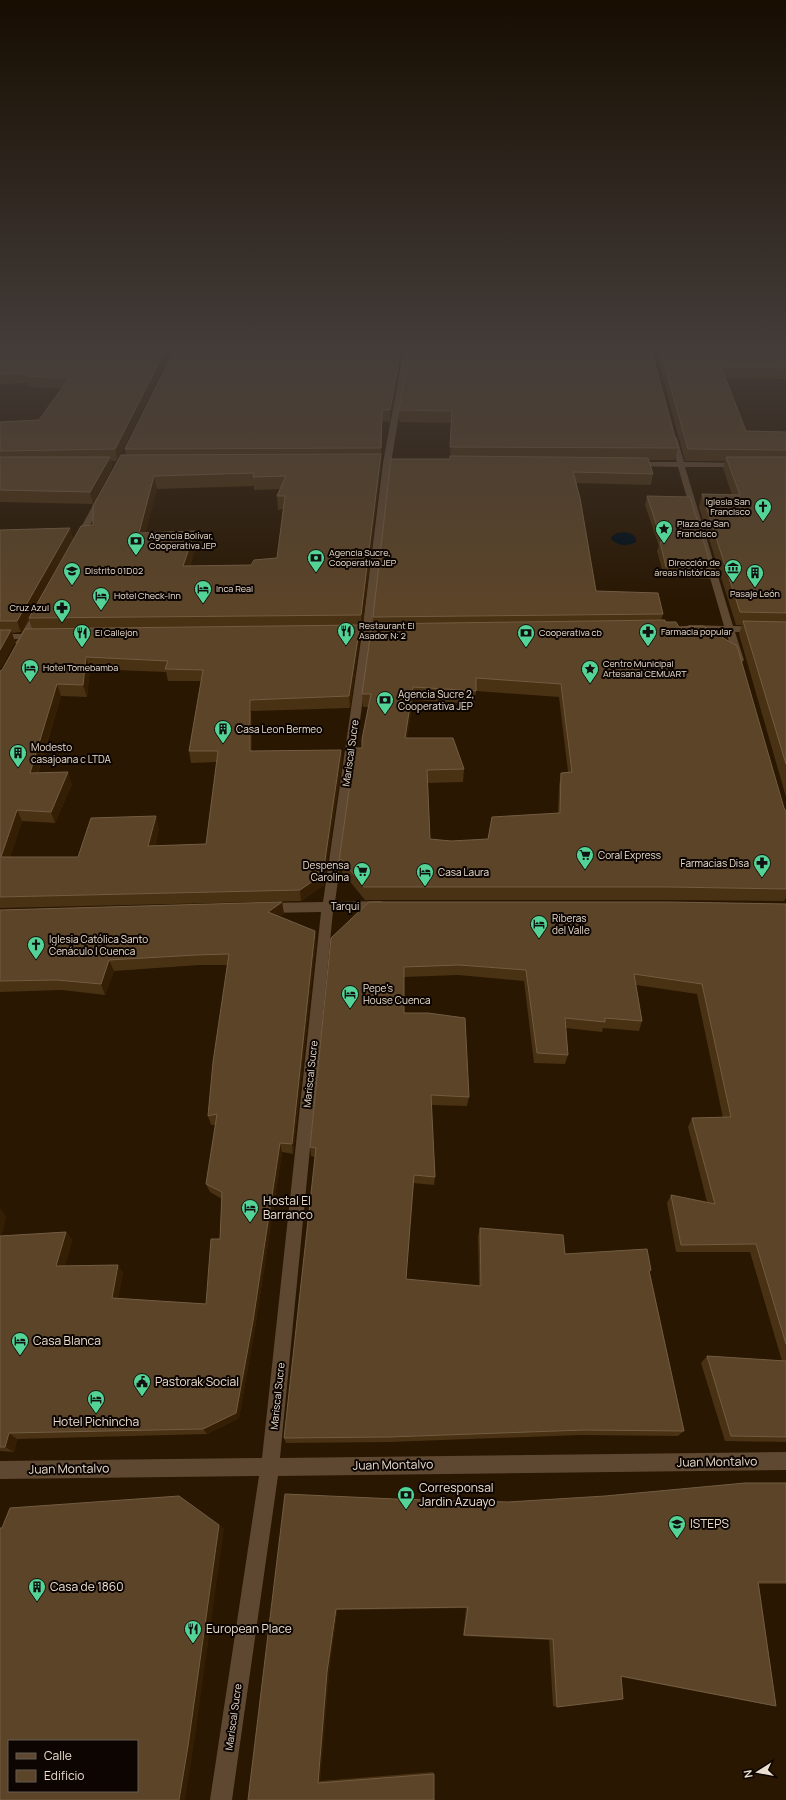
<svg xmlns="http://www.w3.org/2000/svg" width="786" height="1800" font-family="Manrope,sans-serif">
	<rect width="100%" height="100%" fill="#291702"/>
	<path fill="#000f18" d="M 625,532 L 632,534 L 636,538 L 636,542 C 627,547 618,546 611,539 L 611,537 L 617,533 Z"/>
	<g fill="none" stroke-linecap="round" stroke-linejoin="round">
		<path fill="#5e4831" fill-rule="evenodd" d="M 404,349 L 410,349 L 391,463 L 372,633 L 335,902 L 381,901 L 385,903 L 387,906 L 385,909 L 381,911 L 333,911 L 280,1458 L 786,1452 L 786,1470 L 278,1476 L 232,1800 L 210,1800 L 259,1476 L 0,1479 L 0,1461 L 262,1458 L 321,912 L 267,913 L 263,911 L 261,908 L 263,905 L 267,903 L 323,902 L 362,633 L 383,463 Z
			M 189,351 L 191,352 L 191,354 L 151,355 L 148,353 L 151,351 Z
			M 673,436 L 677,438 L 684,462 L 741,463 L 745,465 L 741,467 L 685,467 L 733,626 L 786,627 L 786,633 L 735,632 L 744,660 L 742,662 L 739,663 L 734,660 L 726,631 L 689,631 L 684,628 L 689,625 L 724,626 L 678,467 L 635,466 L 631,464 L 635,462 L 677,462 L 669,438 Z
			M 97,498 L 100,498 L 104,500 L 82,540 L 78,542 L 75,542 L 74,540 Z
			M 39,607 L 43,610 L 30,633 L 40,634 L 42,636 L 40,638 L 27,639 L 23,645 L 20,646 L 15,643 L 18,639 L 0,640 L 0,634 L 21,634 L 36,608 Z"/>
	</g>
	<path fill="#493113" fill-rule="evenodd" d="M 0,349 L 168,358 L 117,461 L 111,461 L 112,468 L 93,504 L 0,502 L 0,422 L 39,420 L 62,388 L 28,387 L 27,383 L 0,384 Z
		M 410,349 L 678,448 L 675,460 L 649,460 L 653,474 L 651,485 L 576,483 L 596,591 L 663,614 L 661,620 L 665,622 L 786,811 L 786,898 L 784,901 L 666,900 L 365,900 L 342,872 L 340,873 L 339,861 L 362,748 L 368,707 L 363,707 L 362,694 L 374,624 L 373,617 L 450,459 L 451,423 L 399,422 L 399,410 ZM 476,691 L 559,697 L 568,772 L 561,773 L 559,786 L 558,814 L 488,839 L 451,841 L 430,839 L 428,783 L 463,782 L 464,769 L 407,738 L 413,700 L 474,704 Z
		M 655,349 L 786,349 L 786,379 L 725,378 L 746,431 L 786,432 L 786,797 L 739,634 L 742,625 L 736,625 L 699,507 L 702,494 L 732,495 L 723,468 L 725,461 L 685,461 L 657,356 L 658,350 Z
		M 401,357 L 390,422 L 382,421 L 381,466 L 362,629 L 360,629 L 360,637 L 350,708 L 251,711 L 252,751 L 341,750 L 342,761 L 324,885 L 301,901 L 0,908 L 0,671 L 2,670 L 32,629 L 29,619 L 21,632 L 12,633 L 15,642 L 0,669 L 0,530 L 70,528 L 73,539 L 39,600 L 93,525 L 126,455 L 125,449 ZM 254,486 L 254,490 L 280,489 L 277,496 L 278,510 L 283,509 L 277,558 L 251,565 L 190,566 L 197,544 L 145,533 L 157,489 ZM 90,669 L 166,672 L 168,681 L 201,681 L 189,751 L 191,763 L 217,762 L 206,844 L 155,846 L 159,828 L 78,857 L 10,857 L 22,821 L 55,823 L 72,784 L 38,773 L 61,696 L 87,697 Z
		M 647,496 L 712,569 L 710,579 L 664,577 L 657,551 L 659,546 L 645,505 Z
		M 282,902 L 284,914 L 279,917 L 315,931 L 316,942 L 293,1154 L 282,1152 L 255,1328 L 239,1418 L 207,1434 L 17,1439 L 14,1452 L 0,1451 L 0,1209 L 6,1217 L 1,1236 L 66,1232 L 72,1240 L 65,1266 L 123,1273 L 118,1298 L 206,1304 L 220,1239 L 222,1199 L 210,1192 L 206,1184 L 216,1125 L 211,1125 L 208,1116 L 227,965 L 199,965 L 114,971 L 105,995 L 62,990 L 0,992 L 0,910 Z
		M 786,904 L 786,1442 L 725,1441 L 701,1363 L 707,1356 L 782,1361 L 750,1252 L 676,1252 L 667,1203 L 671,1195 L 707,1202 L 688,1127 L 692,1118 L 723,1118 L 697,994 L 636,985 L 642,1021 L 639,1031 L 603,1028 L 602,1032 L 566,1028 L 568,1055 L 565,1064 L 534,1063 L 524,981 L 458,975 L 404,977 L 404,1013 L 469,1097 L 467,1106 L 431,1105 L 435,1177 L 434,1185 L 413,1183 L 406,1279 L 479,1286 L 478,1236 L 480,1228 L 565,1254 L 651,1270 L 650,1272 L 684,1431 L 678,1436 L 580,1435 L 389,1442 L 286,1443 L 284,1438 L 315,1157 L 311,1156 L 310,1147 L 331,938 Z
		M 786,1483 L 786,1584 L 759,1584 L 776,1706 L 768,1705 L 621,1677 L 557,1707 L 553,1706 L 549,1640 L 463,1636 L 466,1608 L 337,1610 L 329,1672 L 320,1781 L 433,1772 L 434,1774 L 248,1800 L 285,1494 L 395,1499 L 508,1502 L 605,1496 Z"/>
	<path fill="#351f04" d="M 166,349 L 167,349 L 168,358 L 117,461 L 115,449 Z
		M 401,349 L 401,357 L 390,422 L 390,410 Z
		M 382,410 L 382,421 L 381,460 L 381,448 Z
		M 381,454 L 381,466 L 362,629 L 361,615 Z
		M 110,457 L 112,468 L 93,504 L 90,492 Z
		M 154,476 L 157,489 L 142,546 L 139,533 Z
		M 70,528 L 73,539 L 21,632 L 17,621 Z
		M 195,531 L 197,544 L 185,580 L 183,566 Z
		M 360,625 L 360,637 L 350,708 L 349,696 Z
		M 11,630 L 15,642 L 0,669 L 0,650 Z
		M 86,657 L 90,669 L 87,697 L 83,685 Z
		M 57,684 L 61,696 L 34,784 L 30,773 Z
		M 413,687 L 413,700 L 405,751 L 405,738 Z
		M 250,700 L 251,711 L 252,762 L 250,751 Z
		M 341,750 L 342,761 L 324,885 L 301,901 L 300,890 Z
		M 68,772 L 72,784 L 55,823 L 51,812 Z
		M 17,810 L 22,821 L 7,868 L 1,857 Z
		M 156,816 L 159,828 L 152,857 L 148,846 Z
		M 341,859 L 342,872 L 340,873 L 339,861 Z
		M 282,902 L 284,914 L 270,923 L 268,912 Z
		M 315,931 L 316,942 L 293,1154 L 292,1144 Z
		M 109,960 L 114,971 L 105,995 L 101,984 Z
		M 280,1143 L 282,1152 L 255,1328 L 239,1418 L 207,1434 L 203,1429 Z
		M 0,1209 L 6,1217 L 0,1241 Z
		M 66,1232 L 72,1240 L 63,1274 L 56,1266 Z
		M 118,1265 L 123,1273 L 117,1305 L 112,1298 Z
		M 9,1433 L 17,1439 L 14,1452 L 5,1447 Z
		M 219,1525 L 224,1529 L 194,1744 L 185,1800 L 179,1800 Z
		M 336,1609 L 337,1610 L 329,1672 L 320,1781 L 318,1783 L 327,1672 Z"/>
	<path fill="#5b4428" stroke="#725c42" fill-rule="evenodd" d="M 0,349 L 166,349 L 115,449 L 0,451 L 0,422 L 39,420 L 69,378 L 25,376 L 28,373 L 0,374 Z
		M 175,349 L 401,349 L 390,410 L 382,410 L 381,448 L 125,449 Z
		M 410,349 L 651,349 L 678,448 L 450,447 L 452,411 L 399,410 Z
		M 660,349 L 786,349 L 786,368 L 721,367 L 746,431 L 786,432 L 786,450 L 688,449 Z
		M 381,454 L 361,615 L 29,618 L 81,526 L 93,525 L 93,506 L 121,455 ZM 254,473 L 253,477 L 286,476 L 277,496 L 285,496 L 277,558 L 254,560 L 251,565 L 183,566 L 195,531 L 139,533 L 154,476 Z
		M 450,456 L 648,458 L 653,474 L 573,472 L 580,498 L 596,591 L 658,593 L 663,614 L 373,617 L 391,459 L 450,459 Z
		M 0,457 L 110,457 L 90,492 L 0,490 Z
		M 726,457 L 786,457 L 786,613 L 740,612 L 702,494 L 740,495 Z
		M 647,496 L 690,497 L 712,569 L 666,567 L 660,542 L 662,542 Z
		M 70,528 L 17,621 L 0,621 L 0,530 Z
		M 665,620 L 665,622 L 676,622 L 679,627 L 703,626 L 737,646 L 784,808 L 786,811 L 786,889 L 670,887 L 364,887 L 341,859 L 339,861 L 355,748 L 362,748 L 362,739 L 371,694 L 362,694 L 372,624 ZM 476,678 L 561,684 L 572,772 L 561,773 L 560,813 L 492,817 L 488,839 L 451,841 L 430,839 L 427,770 L 464,769 L 453,738 L 405,738 L 413,687 L 476,691 Z
		M 743,621 L 786,622 L 786,764 Z
		M 360,625 L 349,696 L 250,700 L 250,751 L 341,750 L 323,874 L 300,890 L 0,897 L 0,671 L 2,670 L 25,629 ZM 86,657 L 168,661 L 165,669 L 203,670 L 189,751 L 218,751 L 206,844 L 148,846 L 156,816 L 91,818 L 78,857 L 1,857 L 17,810 L 51,812 L 68,772 L 30,773 L 57,684 L 83,685 Z
		M 0,630 L 11,630 L 0,650 Z
		M 282,902 L 268,912 L 315,931 L 292,1144 L 280,1143 L 253,1321 L 236,1413 L 203,1429 L 9,1433 L 5,1447 L 0,1447 L 0,1236 L 66,1232 L 56,1266 L 118,1265 L 112,1298 L 206,1304 L 211,1239 L 220,1239 L 222,1192 L 206,1184 L 217,1114 L 208,1116 L 213,1062 L 229,954 L 196,955 L 109,960 L 101,984 L 57,980 L 0,981 L 0,910 Z
		M 369,902 L 670,902 L 786,904 L 786,1344 L 756,1244 L 681,1245 L 671,1195 L 715,1204 L 692,1118 L 731,1117 L 702,984 L 634,974 L 642,1021 L 605,1018 L 605,1022 L 565,1018 L 568,1055 L 537,1053 L 526,970 L 459,965 L 404,967 L 404,1013 L 428,1013 L 465,1018 L 469,1097 L 431,1095 L 435,1177 L 414,1175 L 406,1279 L 481,1286 L 480,1228 L 563,1235 L 565,1254 L 647,1249 L 651,1270 L 649,1271 L 684,1431 L 584,1430 L 389,1437 L 284,1438 L 316,1148 L 310,1147 L 331,938 Z
		M 707,1356 L 786,1361 L 786,1437 L 731,1436 Z
		M 745,1483 L 786,1483 L 786,1582 L 758,1582 L 776,1706 L 621,1676 L 623,1699 L 557,1707 L 553,1639 L 464,1635 L 468,1607 L 336,1609 L 327,1672 L 318,1783 L 434,1774 L 434,1800 L 248,1800 L 285,1494 L 395,1499 L 508,1502 L 605,1496 Z
		M 179,1496 L 219,1525 L 188,1746 L 179,1800 L 0,1800 L 0,1528 L 2,1528 L 10,1508 ZM 9,1741 L 137,1741 L 137,1791 L 9,1791 Z"/>
	<linearGradient id="sky" x2="0" y2="1"><stop stop-color="#170d01"/><stop offset="0.58" stop-color="#433c39"/><stop offset="1" stop-color="#433c39" stop-opacity="0"/></linearGradient>
	<rect width="786" height="601" fill="url(#sky)"/>
	<defs>
		<symbol id="church-pin" viewBox="-11 -11 22 30"><path d="M0 17L-7.5 6A9.5 9.5 0 1 1 7.5 6Z" fill="#54d396" stroke="#0c0501"/><path d="M-1.2-6h2.4v3.5h3.3v2.4h-3.3V6h-2.4V-.1h-3.3v-2.4h3.3Z" fill="#111"/></symbol>
		<symbol id="sight-pin" viewBox="-11 -11 22 30"><path d="M0 17L-7.5 6A9.5 9.5 0 1 1 7.5 6Z" fill="#54d396" stroke="#0c0501"/><path d="M0-6L1.8-2.2L6-1.7L2.9 1.2L3.7 5.4L0 3.3L-3.7 5.4L-2.9 1.2L-6-1.7L-1.8-2.2Z" fill="#111"/></symbol>
		<symbol id="bank-pin" viewBox="-11 -11 22 30"><path d="M0 17L-7.5 6A9.5 9.5 0 1 1 7.5 6Z" fill="#54d396" stroke="#0c0501"/><path d="M-6-4H6V4H-6ZM0-2.3a2.3 2.3 0 1 0 0 4.6a2.3 2.3 0 1 0 0-4.6Z" fill="#111"/></symbol>
		<symbol id="museum-pin" viewBox="-11 -11 22 30"><path d="M0 17L-7.5 6A9.5 9.5 0 1 1 7.5 6Z" fill="#54d396" stroke="#0c0501"/><path d="M0-6L6-3V-2H-6V-3ZM-5-1h2V3h-2ZM-1-1h2V3h-2ZM3-1h2V3H3ZM-6 4H6V6H-6Z" fill="#111"/></symbol>
		<symbol id="school-pin" viewBox="-11 -11 22 30"><path d="M0 17L-7.5 6A9.5 9.5 0 1 1 7.5 6Z" fill="#54d396" stroke="#0c0501"/><path d="M0-5L7-2L0 1L-7-2ZM-4 1L0 2.5L4 1V4Q0 6-4 4Z" fill="#111"/></symbol>
		<symbol id="building-pin" viewBox="-11 -11 22 30"><path d="M0 17L-7.5 6A9.5 9.5 0 1 1 7.5 6Z" fill="#54d396" stroke="#0c0501"/><path d="M-4-6H4V6H1V3H-1V6H-4ZM-2.5-4.3h1.7v1.8h-1.7ZM.8-4.3h1.7v1.8H.8ZM-2.5-1h1.7V.8h-1.7ZM.8-1h1.7V.8H.8Z" fill="#111"/></symbol>
		<symbol id="hotel-pin" viewBox="-11 -11 22 30"><path d="M0 17L-7.5 6A9.5 9.5 0 1 1 7.5 6Z" fill="#54d396" stroke="#0c0501"/><path d="M-6-4.5h1.5V1H6V5H4.5V3h-9V5H-6ZM-4 0a1.8 1.8 0 1 1 3.6 0ZM.5 0V-2.5h3Q6-2.5 6 0Z" fill="#111"/></symbol>
		<symbol id="pharmacy-pin" viewBox="-11 -11 22 30"><path d="M0 17L-7.5 6A9.5 9.5 0 1 1 7.5 6Z" fill="#54d396" stroke="#0c0501"/><path d="M-2-6h4v4h4v4h-4v4h-4v-4h-4v-4h4Z" fill="#111"/></symbol>
		<symbol id="restaurant-pin" viewBox="-11 -11 22 30"><path d="M0 17L-7.5 6A9.5 9.5 0 1 1 7.5 6Z" fill="#54d396" stroke="#0c0501"/><path d="M-5-6h1v4h1v-4h1v4h1v-4h1v5L-1.5 .5V6h-2V.5L-5-1ZM5-6V6H3V1.5H1.5Q1.5-4 5-6Z" fill="#111"/></symbol>
		<symbol id="supermarket-pin" viewBox="-11 -11 22 30"><path d="M0 17L-7.5 6A9.5 9.5 0 1 1 7.5 6Z" fill="#54d396" stroke="#0c0501"/><path d="M-6-5.5h2.5l.6 2H6L4.5 2H-2.5L-4.4-4H-6ZM-1.5 3.2a1.3 1.3 0 1 0 .1 0ZM3 3.2a1.3 1.3 0 1 0 .1 0Z" fill="#111"/></symbol>
		<symbol id="civic-pin" viewBox="-11 -11 22 30"><path d="M0 17L-7.5 6A9.5 9.5 0 1 1 7.5 6Z" fill="#54d396" stroke="#0c0501"/><path d="M-.6-6.5H3V-4.5H.6V-3L4-1V1h2V6H-6V1h2V-1L-.6-3ZM-1.2 2.5V6h2.4V2.5Z" fill="#111"/></symbol>
		<symbol id="university-pin" viewBox="-11 -11 22 30"><path d="M0 17L-7.5 6A9.5 9.5 0 1 1 7.5 6Z" fill="#54d396" stroke="#0c0501"/><path d="M0-5L7-2L0 1L-7-2ZM-4 1L0 2.5L4 1V4Q0 6-4 4Z" fill="#111"/></symbol>
	</defs>
	<g fill-rule="evenodd">
		<use href="#church-pin" x="753" y="497" width="20" height="27"/>
		<use href="#sight-pin" x="654" y="519" width="20" height="27"/>
		<use href="#bank-pin" x="126" y="531" width="20" height="27"/>
		<use href="#bank-pin" x="306" y="548" width="20" height="27"/>
		<use href="#museum-pin" x="723" y="558" width="20" height="27"/>
		<use href="#school-pin" x="62" y="561" width="20" height="27"/>
		<use href="#building-pin" x="745" y="563" width="20" height="27"/>
		<use href="#hotel-pin" x="193" y="579" width="20" height="27"/>
		<use href="#hotel-pin" x="91" y="586" width="20" height="27"/>
		<use href="#pharmacy-pin" x="52" y="598" width="20" height="27"/>
		<use href="#restaurant-pin" x="336" y="621" width="20" height="27"/>
		<use href="#pharmacy-pin" x="638" y="622" width="20" height="27"/>
		<use href="#restaurant-pin" x="72" y="623" width="20" height="27"/>
		<use href="#bank-pin" x="516" y="623" width="20" height="27"/>
		<use href="#hotel-pin" x="20" y="658" width="20" height="27"/>
		<use href="#sight-pin" x="580" y="659" width="20" height="27"/>
		<use href="#bank-pin" x="375" y="690" width="20" height="27"/>
		<use href="#building-pin" x="213" y="719" width="20" height="27"/>
		<use href="#building-pin" x="8" y="743" width="20" height="27"/>
		<use href="#supermarket-pin" x="575" y="845" width="20" height="27"/>
		<use href="#pharmacy-pin" x="752" y="853" width="20" height="27"/>
		<use href="#supermarket-pin" x="352" y="861" width="20" height="27"/>
		<use href="#hotel-pin" x="415" y="862" width="20" height="27"/>
		<use href="#hotel-pin" x="529" y="914" width="20" height="27"/>
		<use href="#church-pin" x="26" y="935" width="20" height="27"/>
		<use href="#hotel-pin" x="340" y="984" width="20" height="27"/>
		<use href="#hotel-pin" x="240" y="1198" width="20" height="27"/>
		<use href="#hotel-pin" x="10" y="1331" width="20" height="27"/>
		<use href="#civic-pin" x="132" y="1372" width="20" height="27"/>
		<use href="#hotel-pin" x="86" y="1389" width="20" height="27"/>
		<use href="#bank-pin" x="396" y="1485" width="20" height="27"/>
		<use href="#university-pin" x="667" y="1514" width="20" height="27"/>
		<use href="#building-pin" x="27" y="1577" width="20" height="27"/>
		<use href="#restaurant-pin" x="183" y="1619" width="20" height="27"/>
	</g>
	<g text-anchor="middle" stroke-width="4" stroke-linejoin="round" paint-order="stroke">
		<g font-size="9" fill="#ecdfd1" stroke="#0c0501" text-anchor="start">
			<text x="750" y="505" text-anchor="end">Iglesia San<tspan x="750" dy="10">Francisco</tspan></text>
			<text x="677" y="527">Plaza de San<tspan x="677" dy="10">Francisco</tspan></text>
			<text x="149" y="539">Agencia Bolívar,<tspan x="149" dy="10">Cooperativa JEP</tspan></text>
			<text x="329" y="556">Agencia Sucre,<tspan x="329" dy="10">Cooperativa JEP</tspan></text>
			<text x="720" y="566" text-anchor="end">Dirección de<tspan x="720" dy="10">áreas históricas</tspan></text>
			<text x="85" y="574">Distrito 01D02</text>
			<text x="216" y="592">Inca Real</text>
			<text x="755" y="597" text-anchor="middle">Pasaje León</text>
			<text x="114" y="599">Hotel Check-Inn</text>
			<text x="49" y="611" text-anchor="end">Cruz Azul</text>
			<text x="359" y="629">Restaurant El<tspan x="359" dy="10">Asador N: 2</tspan></text>
			<text x="661" y="635">Farmacia popular</text>
			<text x="95" y="636">El Callejon</text>
			<text x="539" y="636">Cooperativa cb</text>
			<text x="603" y="667">Centro Municipal<tspan x="603" dy="10">Artesanal CEMUART</tspan></text>
			<text x="43" y="671">Hotel Tomebamba</text>
		</g>
		<g font-size="10" fill="#ecdfd1" stroke="#0c0501" text-anchor="start">
			<text x="398" y="698">Agencia Sucre 2,<tspan x="398" dy="12">Cooperativa JEP</tspan></text>
			<text x="236" y="733">Casa Leon Bermeo</text>
			<text x="31" y="751">Modesto<tspan x="31" dy="12">casajoana c LTDA</tspan></text>
			<text x="598" y="859">Coral Express</text>
			<text x="749" y="867" text-anchor="end">Farmacias Disa</text>
			<text x="349" y="869" text-anchor="end">Despensa<tspan x="349" dy="12">Carolina</tspan></text>
			<text x="438" y="876">Casa Laura</text>
			<text x="552" y="922">Riberas<tspan x="552" dy="12">del Valle</tspan></text>
			<text x="49" y="943">Iglesia Católica Santo<tspan x="49" dy="12">Cenáculo | Cuenca</tspan></text>
			<text x="363" y="992">Pepe's<tspan x="363" dy="12">House Cuenca</tspan></text>
		</g>
		<g font-size="10" fill="#ecdfd1" stroke="#0c0501">
			<text transform="translate(350 753) rotate(-82)" y="4">Mariscal Sucre</text>
			<text x="345" y="910">Tarqui</text>
			<text transform="translate(310 1074) rotate(-84)" y="4">Mariscal Sucre</text>
			<text transform="translate(277 1396) rotate(-84)" y="4">Mariscal Sucre</text>
			<text transform="translate(233 1717) rotate(-82)" y="4">Mariscal Sucre</text>
		</g>
		<g font-size="12" fill="#ecdfd1" stroke="#0c0501" text-anchor="start">
			<text x="263" y="1205">Hostal El<tspan x="263" dy="14">Barranco</tspan></text>
			<text x="33" y="1345">Casa Blanca</text>
			<text x="155" y="1386">Pastorak Social</text>
			<text x="96" y="1426" text-anchor="middle">Hotel Pichincha</text>
			<text x="419" y="1492">Corresponsal<tspan x="419" dy="14">Jardin Azuayo</tspan></text>
			<text x="690" y="1528">ISTEPS</text>
			<text x="50" y="1591">Casa de 1860</text>
			<text x="206" y="1633">European Place</text>
		</g>
		<g font-size="12" fill="#ecdfd1" stroke="#0c0501">
			<text transform="translate(717 1462) rotate(-1)" y="4">Juan Montalvo</text>
			<text transform="translate(393 1465) rotate(-1)" y="4">Juan Montalvo</text>
			<text transform="translate(69 1469) rotate(-1)" y="4">Juan Montalvo</text>
		</g>
	</g>
	<rect x="8" y="1740" width="130" height="52" fill="#0c0501" stroke="#665c54"/>
	<rect x="16" y="1753" width="20" height="6" fill="#5e4831" stroke="#665c54"/>
	<text x="44" y="1760" font-size="12" fill="#ecdfd1">Calle</text>
	<rect x="16" y="1770" width="20" height="12" fill="#5b4428" stroke="#665c54"/>
	<text x="44" y="1780" font-size="12" fill="#ecdfd1">Edificio</text>
	<g transform="translate(758 1772) rotate(259)" stroke="#0c0501" stroke-width="3" paint-order="stroke">
	<path d="M0-3L7 15L0 10L-7 15Z" fill="#ecdfd1"/>
	<text y="-6" font-size="11" font-weight="bold" text-anchor="middle" fill="#ecdfd1">N</text>
	</g>
</svg>
